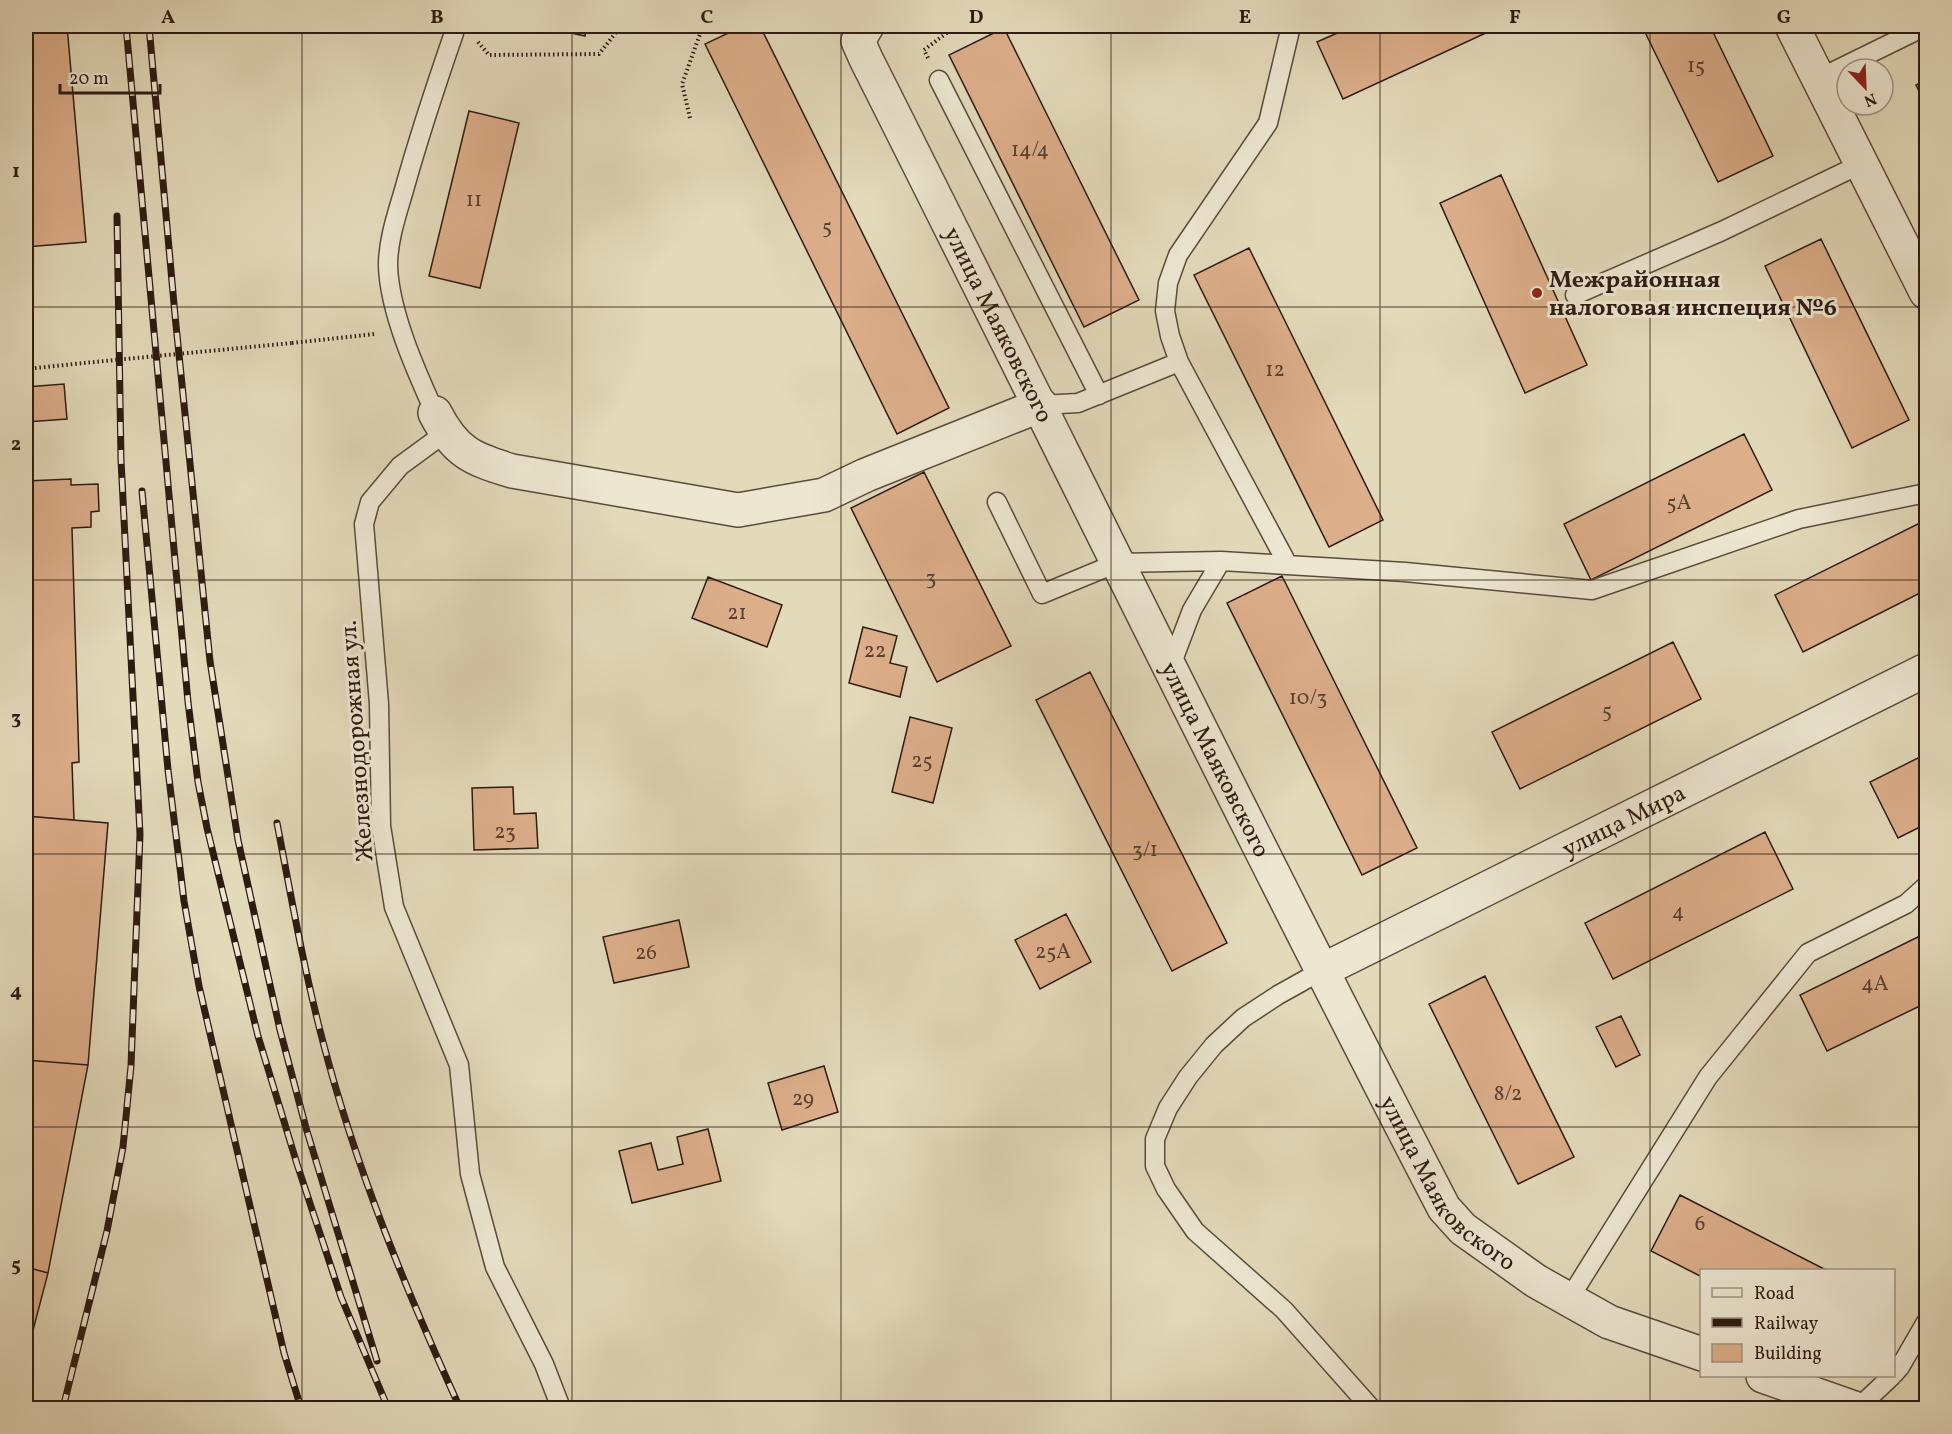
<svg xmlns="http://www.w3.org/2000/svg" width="1952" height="1434" font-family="Vollkorn,serif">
	<rect width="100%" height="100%" fill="#e3daba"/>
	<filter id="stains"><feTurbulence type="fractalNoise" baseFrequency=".00333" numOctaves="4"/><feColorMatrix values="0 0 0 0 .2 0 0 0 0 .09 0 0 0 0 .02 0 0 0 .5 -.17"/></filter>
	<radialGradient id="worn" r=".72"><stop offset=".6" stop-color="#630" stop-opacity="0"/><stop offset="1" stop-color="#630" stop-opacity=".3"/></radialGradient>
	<path fill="#dcae8a" stroke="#2d1b11" stroke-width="1.5" d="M 26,26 L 67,26 L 86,242 L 26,247 Z
		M 540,26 L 587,26 L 585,36 Z
		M 743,26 L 760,26 L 949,408 L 897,434 L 705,44 Z
		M 1353,26 L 1501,26 L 1343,99 L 1317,42 Z
		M 1642,26 L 1710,26 L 1773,156 L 1718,182 Z
		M 1004,28 L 1139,300 L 1084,327 L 949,55 Z
		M 1926,80 L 1926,105 L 1916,85 Z
		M 469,111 L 519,123 L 480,288 L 429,276 Z
		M 1501,175 L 1587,365 L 1525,393 L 1440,203 Z
		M 1821,239 L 1909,420 L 1852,448 L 1765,266 Z
		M 1249,248 L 1383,520 L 1329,547 L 1194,275 Z
		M 64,384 L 67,419 L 26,422 L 26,387 Z
		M 1744,434 L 1772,490 L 1591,580 L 1564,524 Z
		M 924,472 L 1011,646 L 937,682 L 851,508 Z
		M 71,479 L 71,485 L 98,484 L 99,511 L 91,512 L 91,527 L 72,528 L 79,762 L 72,763 L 74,820 L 26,816 L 26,481 Z
		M 1926,520 L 1926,590 L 1803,652 L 1775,595 Z
		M 1282,576 L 1417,848 L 1362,875 L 1227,603 Z
		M 708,577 L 782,605 L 767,647 L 692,618 Z
		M 863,627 L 897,636 L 890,663 L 907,667 L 900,697 L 849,683 Z
		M 1673,642 L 1701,699 L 1520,789 L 1492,732 Z
		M 1090,672 L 1227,943 L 1172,971 L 1036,700 Z
		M 910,717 L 952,728 L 933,803 L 892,792 Z
		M 1926,754 L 1926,824 L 1898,838 L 1870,782 Z
		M 513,787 L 514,814 L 536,813 L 538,848 L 474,850 L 472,788 Z
		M 26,816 L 108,823 L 88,1065 L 26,1060 Z
		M 1765,832 L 1793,889 L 1613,979 L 1585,923 Z
		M 1066,914 L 1091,962 L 1040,989 L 1015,940 Z
		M 679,920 L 689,967 L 614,983 L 603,937 Z
		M 1926,933 L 1926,1003 L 1827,1051 L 1800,995 Z
		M 1485,976 L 1574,1157 L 1518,1184 L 1429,1004 Z
		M 1621,1016 L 1640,1055 L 1616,1067 L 1596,1027 Z
		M 26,1060 L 88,1065 L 48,1273 L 26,1267 Z
		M 824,1066 L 838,1112 L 782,1130 L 768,1083 Z
		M 708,1129 L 721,1181 L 632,1203 L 619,1151 L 651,1143 L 658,1170 L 683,1164 L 677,1137 Z
		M 1680,1195 L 1826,1270 L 1702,1270 L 1702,1277 L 1651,1251 Z
		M 26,1267 L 48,1273 L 26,1357 Z"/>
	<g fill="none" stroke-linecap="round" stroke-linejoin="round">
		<defs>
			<path id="lane" d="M 1818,79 L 1926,26
				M 939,80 L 1099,395
				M 1575,295 L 1722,231 L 1861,164
				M 1041,405 L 1078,403 L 1179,362
				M 435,413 C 416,371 389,311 388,265 C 388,240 397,214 404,190 C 419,136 436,85 454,33 L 453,26
				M 445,433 L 400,466 L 370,502 L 364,524 L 379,704 L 381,826 L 394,907 L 459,1065 L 470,1174 L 495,1267 L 544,1364 L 561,1408
				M 997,502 L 1042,594 L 1117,563 L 1221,561 L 1405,572 L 1592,590 L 1799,519 L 1926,493
				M 1288,565 L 1179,362 L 1170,336 L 1165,311 L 1168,283 L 1178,255 L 1268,123 L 1291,26
				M 1170,668 L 1192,610 L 1221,561
				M 1321,971 L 1278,995 L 1243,1018 L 1214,1045 L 1188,1077 L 1168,1108 L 1155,1139 L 1155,1166 L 1166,1189 L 1195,1231 L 1284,1310 L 1371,1408
				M 1569,1299 L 1708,1077 L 1808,953 L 1906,904 L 1926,886
				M 1894,1374 L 1900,1367 L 1926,1322
				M 1858,1408 L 1892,1376"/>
			<g id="street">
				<path id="s1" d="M 867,26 L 858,41 L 866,59 C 1059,442 1246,827 1444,1208 L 1463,1229 L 1536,1281 L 1609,1322 L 1702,1354"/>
				<path d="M 1792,26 L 1926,292"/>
				<path d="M 435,413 C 455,452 472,459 512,471 L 738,510 L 824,495 L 866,475 L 1041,405"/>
				<path id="s2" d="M 1321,971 L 1926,670"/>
				<path d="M 1763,1376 L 1854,1408"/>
			</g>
		</defs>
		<use href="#lane" stroke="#5a4b3b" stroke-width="21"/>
		<use href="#street" stroke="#5a4b3b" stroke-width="36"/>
		<path stroke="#2d1b11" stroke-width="4" stroke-dasharray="1.5 3" stroke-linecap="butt" d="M 478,42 L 489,55 L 599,54 L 621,26
			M 928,58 L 924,50 L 956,26
			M 690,118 L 682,84 L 703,26
			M 292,343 L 375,334
			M 26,369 L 84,363"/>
		<use href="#lane" stroke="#ede7d2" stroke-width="18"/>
		<use href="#street" stroke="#ede7d2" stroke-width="33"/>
		<defs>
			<path id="rail" d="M 126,26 L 188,702 L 198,782 L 207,828 L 258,1036 L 297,1164 L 341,1297 L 388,1408
				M 149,26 L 175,315 L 210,661 L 238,840 L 280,1030 L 306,1128 L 377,1361
				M 142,491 L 168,770 L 184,901 L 199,986 L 284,1353 L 301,1408
				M 277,823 C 291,896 304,970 323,1042 C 356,1169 406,1290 460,1408
				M 63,1408 L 107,1231 L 123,1147 L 131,1066 L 140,834 L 121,460 L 117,216"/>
		</defs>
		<use href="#rail" stroke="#2d1b11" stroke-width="7"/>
		<use href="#rail" stroke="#ede7d2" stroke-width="4.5" stroke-dasharray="14" stroke-linecap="butt"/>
		<path stroke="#2d1b11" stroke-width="4" stroke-dasharray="1.5 3" stroke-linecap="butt" d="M 84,363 L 292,343"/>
	</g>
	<path fill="none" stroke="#2d1b11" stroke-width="1.5" stroke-opacity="0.55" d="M 302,26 L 302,1408M 572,26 L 572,1408M 841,26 L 841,1408M 1111,26 L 1111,1408M 1380,26 L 1380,1408M 1650,26 L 1650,1408M 26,307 L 1926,307M 26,580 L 1926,580M 26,854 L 1926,854M 26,1127 L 1926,1127"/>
	<circle fill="#8f2418" stroke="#ede7d2" stroke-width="2" cx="1537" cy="293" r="6"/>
	<g text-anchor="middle" stroke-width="6" stroke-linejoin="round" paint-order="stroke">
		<g font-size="21" fill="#59402f">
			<text x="1696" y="72">15</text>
			<text x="1030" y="156">14/4</text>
			<text x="474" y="206">11</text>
			<text x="827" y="233">5</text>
			<text x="1275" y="376">12</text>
			<text x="1679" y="509">5А</text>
			<text x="931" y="584">3</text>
			<text x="737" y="619">21</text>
			<text x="875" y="657">22</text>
			<text x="1308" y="704">10/3</text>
			<text x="1607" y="717">5</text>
			<text x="922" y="767">25</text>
			<text x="505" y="838">23</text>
			<text x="1145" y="856">3/1</text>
			<text x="1678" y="918">4</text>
			<text x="1053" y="958">25А</text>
			<text x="646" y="959">26</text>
			<text x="1875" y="990">4А</text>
			<text x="1508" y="1100">8/2</text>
			<text x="803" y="1105">29</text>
			<text x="1700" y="1230">6</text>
		</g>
		<g font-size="24" font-weight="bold" fill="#2d1b11" stroke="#ede7d2" text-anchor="start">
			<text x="1549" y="287">Межрайонная<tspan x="1549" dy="28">налоговая инспеция №6</tspan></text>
		</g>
		<g font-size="24" fill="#2d1b11" stroke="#ede7d2">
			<text dy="8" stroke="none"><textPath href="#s1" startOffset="334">улица Маяковского</textPath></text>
			<text transform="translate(356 741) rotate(-94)" y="8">Железнодорожная ул.</text>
			<text dy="8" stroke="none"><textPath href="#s1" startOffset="820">улица Маяковского</textPath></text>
			<text dy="8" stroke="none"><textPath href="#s2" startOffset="338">улица Мира</textPath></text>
			<text dy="8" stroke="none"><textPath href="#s1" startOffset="1306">улица Маяковского</textPath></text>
		</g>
	</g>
	<rect width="1952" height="1434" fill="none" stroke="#e3daba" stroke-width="66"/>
	<rect x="1700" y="1269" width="195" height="108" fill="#ede7d2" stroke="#a09585" stroke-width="1.5"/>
	<rect x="1712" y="1288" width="30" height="9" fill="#ede7d2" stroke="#a09585" stroke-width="1.5"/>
	<text x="1754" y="1299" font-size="18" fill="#2d1b11">Road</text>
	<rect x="1712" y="1318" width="30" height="9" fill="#2d1b11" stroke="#a09585" stroke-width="1.5"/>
	<text x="1754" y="1329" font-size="18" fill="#2d1b11">Railway</text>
	<rect x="1712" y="1344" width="30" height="18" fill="#dcae8a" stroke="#a09585" stroke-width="1.5"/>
	<text x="1754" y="1359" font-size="18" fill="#2d1b11">Building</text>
	<g transform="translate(1865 87) rotate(157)"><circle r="28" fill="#ede7d2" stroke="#a09585" stroke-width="1.5"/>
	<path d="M0-4.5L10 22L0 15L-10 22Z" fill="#8f2418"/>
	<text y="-9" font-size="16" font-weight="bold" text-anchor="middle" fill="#2d1b11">N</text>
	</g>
	<path d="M60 84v9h100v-9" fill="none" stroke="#2d1b11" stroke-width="3"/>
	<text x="69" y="84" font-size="18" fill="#2d1b11" stroke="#ede7d2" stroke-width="4.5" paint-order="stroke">20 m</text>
	<rect x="33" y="33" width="1886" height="1368" fill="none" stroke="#2d1b11" stroke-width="2"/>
	<g font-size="20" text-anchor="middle" font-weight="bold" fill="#2d1b11">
		<text x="168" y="23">A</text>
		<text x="437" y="23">B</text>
		<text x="707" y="23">C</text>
		<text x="976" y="23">D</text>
		<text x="1245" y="23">E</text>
		<text x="1515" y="23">F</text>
		<text x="1784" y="23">G</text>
		<text x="16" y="177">1</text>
		<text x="16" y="450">2</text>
		<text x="16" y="724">3</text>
		<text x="16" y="997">4</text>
		<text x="16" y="1271">5</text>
	</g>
	<rect width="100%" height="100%" filter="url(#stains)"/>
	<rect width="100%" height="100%" fill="url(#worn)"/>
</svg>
